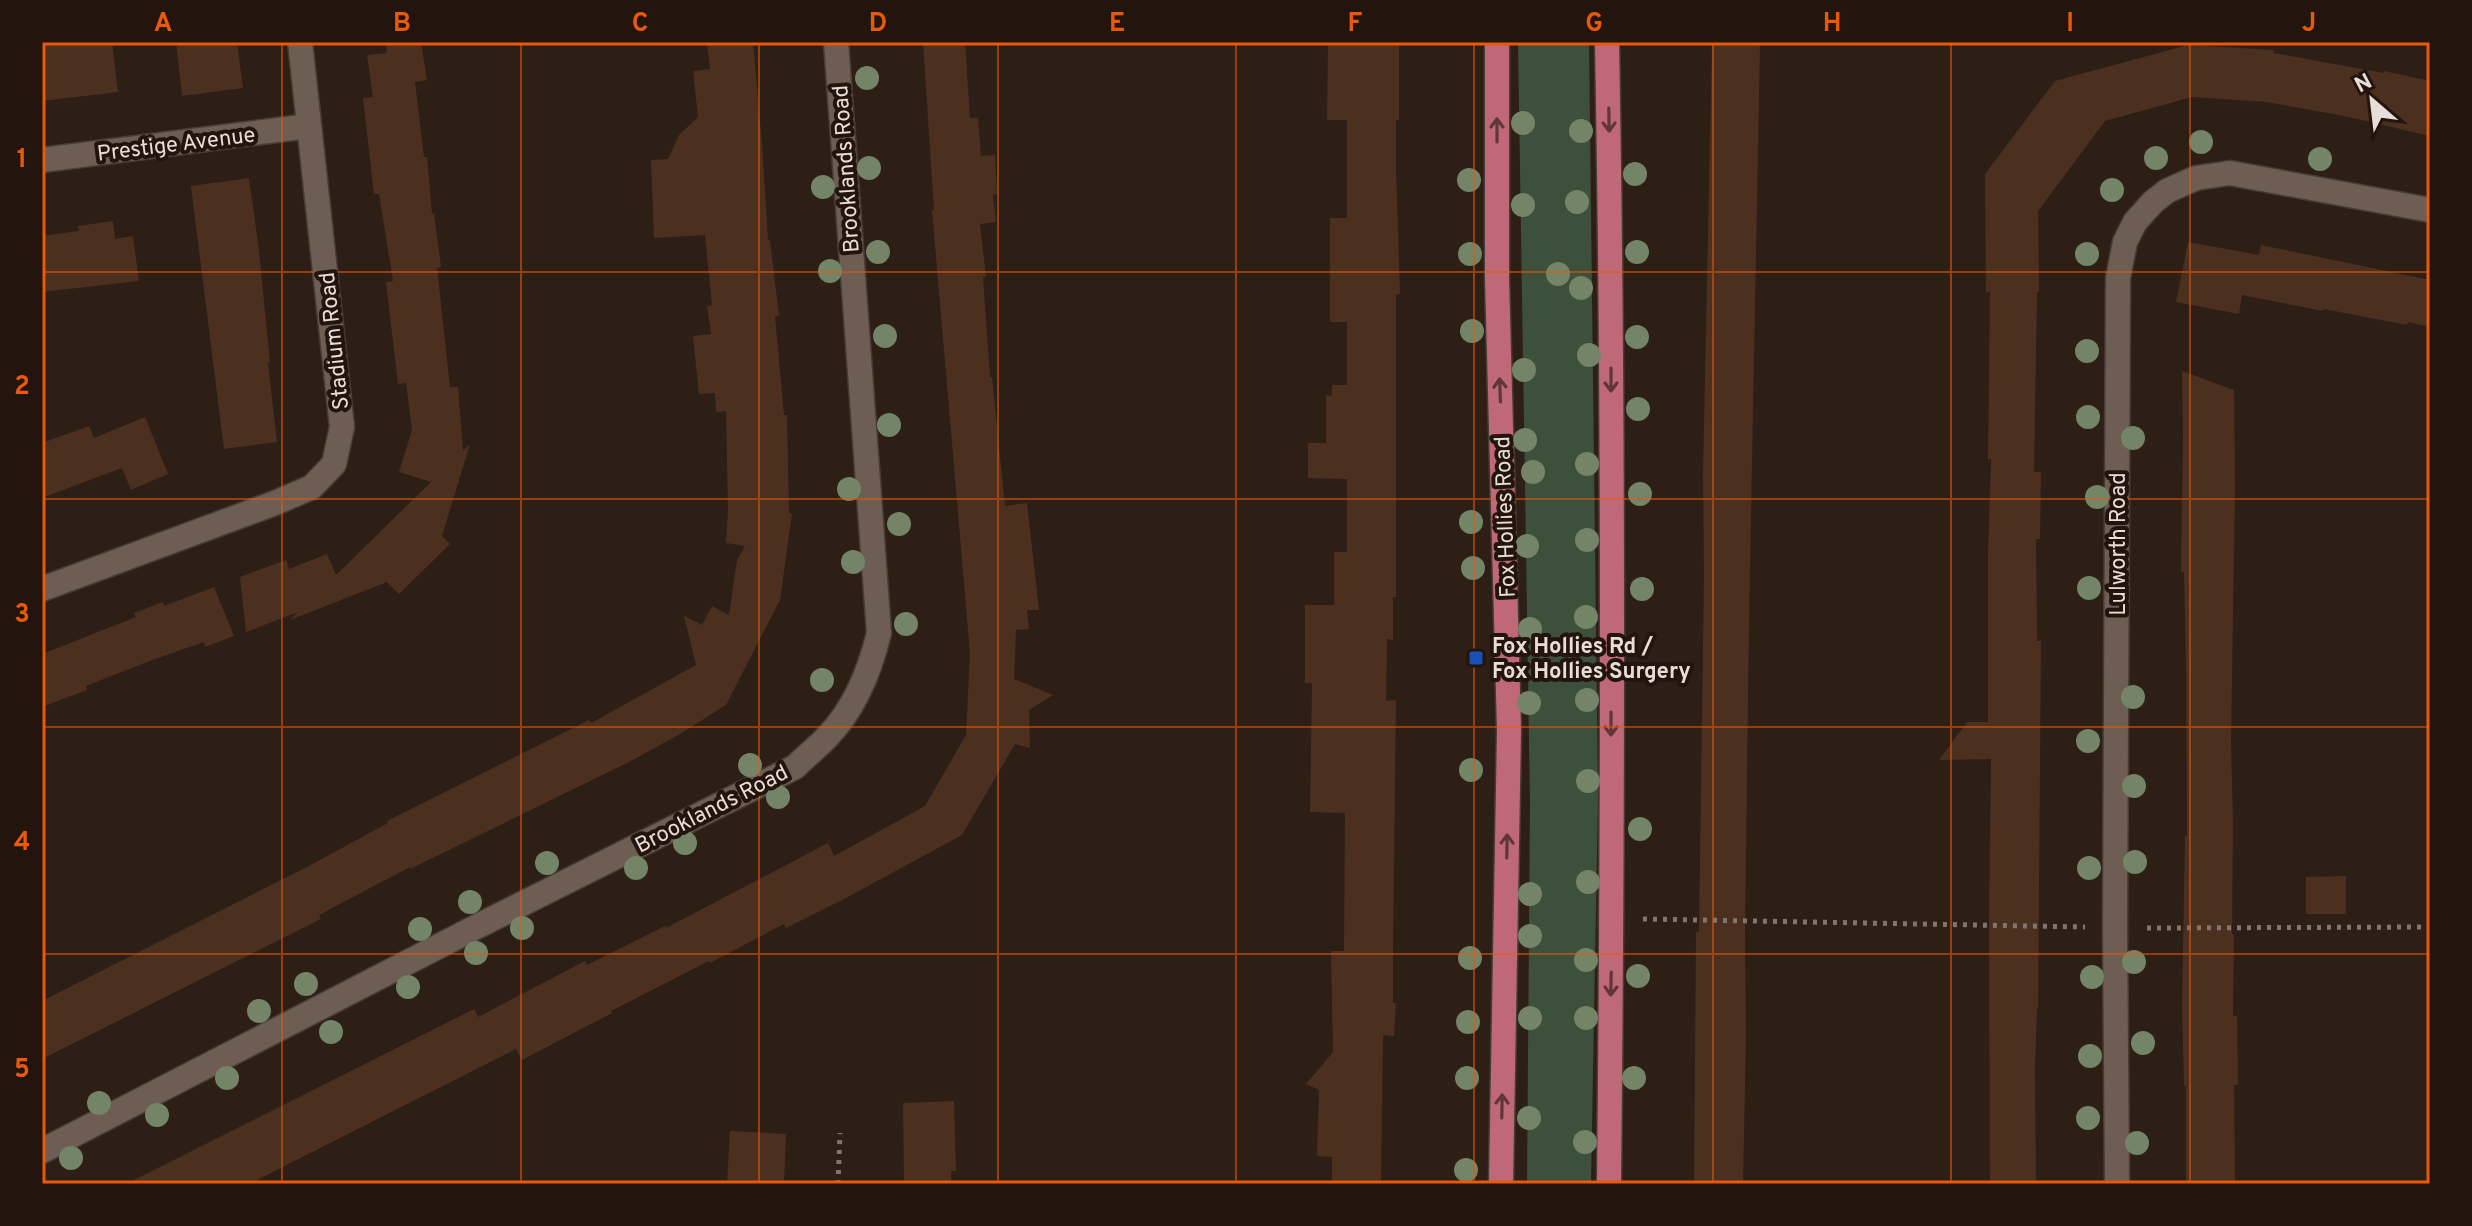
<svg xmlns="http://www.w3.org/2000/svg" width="2472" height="1226" font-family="Overpass,sans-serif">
	<rect width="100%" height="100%" fill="#2d1f16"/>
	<path fill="#3d503b" d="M 1518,42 L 1589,42 L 1598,797 L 1591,1184 L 1527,1184 L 1530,802 Z"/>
	<path fill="#4b3020" d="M 42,42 L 112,42 L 118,92 L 42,101 Z
		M 176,42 L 237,42 L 243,88 L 182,96 Z
		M 385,42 L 421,42 L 427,80 L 415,82 L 424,157 L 427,157 L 432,214 L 434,214 L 441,267 L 437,268 L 450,387 L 458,387 L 463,451 L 470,444 L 442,536 L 450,544 L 399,594 L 387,582 L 290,620 L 298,612 L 246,632 L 240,577 L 286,560 L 289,569 L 327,554 L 336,575 L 431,482 L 399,472 L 412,430 L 406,383 L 398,384 L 386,282 L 393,281 L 379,194 L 374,194 L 363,98 L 373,97 L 367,55 L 387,53 Z
		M 707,42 L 753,42 L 762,144 L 768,240 L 770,240 L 779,316 L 775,316 L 784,415 L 787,415 L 789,513 L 792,514 L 780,600 L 726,705 L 680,734 L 629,762 L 410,869 L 410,867 L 319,915 L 321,919 L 42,1059 L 42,1001 L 305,868 L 388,823 L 387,821 L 589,720 L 591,723 L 696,665 L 684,616 L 702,625 L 712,606 L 729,615 L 737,560 L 745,546 L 726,543 L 728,511 L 726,411 L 716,412 L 715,393 L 699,394 L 693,336 L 711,334 L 707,306 L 712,305 L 705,235 L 654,238 L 651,160 L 668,159 L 679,135 L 698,117 L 693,71 L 710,69 Z
		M 923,42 L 965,42 L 970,118 L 978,118 L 981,156 L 995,155 L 997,194 L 993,195 L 996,222 L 980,224 L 986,277 L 983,277 L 990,377 L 992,377 L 1005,506 L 1027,503 L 1039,610 L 1027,610 L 1029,629 L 1016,630 L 1014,679 L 1053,695 L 1029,710 L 1030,748 L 1015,744 L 962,835 L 844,899 L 786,928 L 784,924 L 710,963 L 709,961 L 611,1011 L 612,1013 L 522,1060 L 516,1049 L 249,1184 L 126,1184 L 474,1009 L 478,1017 L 585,961 L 587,965 L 665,926 L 666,928 L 828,843 L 834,856 L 925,806 L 966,735 L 970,653 L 932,210 L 934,210 Z
		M 1328,42 L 1399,42 L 1399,120 L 1396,120 L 1396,168 L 1400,294 L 1396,295 L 1396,597 L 1393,597 L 1393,640 L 1387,639 L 1386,701 L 1396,700 L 1393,951 L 1393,1003 L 1396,1003 L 1394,1036 L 1383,1035 L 1381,1184 L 1332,1184 L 1332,1157 L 1317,1156 L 1319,1090 L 1306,1084 L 1333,1052 L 1331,951 L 1344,951 L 1345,813 L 1310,812 L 1312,683 L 1305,683 L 1305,605 L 1334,605 L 1334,552 L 1347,552 L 1347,479 L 1308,478 L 1308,443 L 1326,443 L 1326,395 L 1332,396 L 1332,385 L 1347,385 L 1347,322 L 1330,322 L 1330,218 L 1347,218 L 1347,120 L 1327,120 Z
		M 1712,42 L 1760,42 L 1749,621 L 1745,932 L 1746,1036 L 1743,1184 L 1694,1184 L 1696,932 L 1699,932 L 1704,574 L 1703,474 Z
		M 2188,45 L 2274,50 L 2274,53 L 2384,73 L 2384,71 L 2430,81 L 2430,136 L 2349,117 L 2267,102 L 2192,97 L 2105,121 L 2038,211 L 2039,292 L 2037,292 L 2034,472 L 2041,472 L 2040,539 L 2036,539 L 2037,641 L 2041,641 L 2038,1008 L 2037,1008 L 2035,1070 L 2036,1184 L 1990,1184 L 1989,922 L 1991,759 L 1939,760 L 1967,722 L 1988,722 L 1988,554 L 1991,459 L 1988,459 L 1990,292 L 1986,292 L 1985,174 L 2055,81 Z
		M 249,178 L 259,251 L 270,362 L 268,363 L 277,442 L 224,449 L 191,186 Z
		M 113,221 L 115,239 L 133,236 L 139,281 L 42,292 L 42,236 L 79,231 L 78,226 Z
		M 2188,242 L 2259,255 L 2261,245 L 2430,280 L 2430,327 L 2408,322 L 2407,325 L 2324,309 L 2323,311 L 2242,295 L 2239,314 L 2176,302 Z
		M 2182,371 L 2234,390 L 2235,487 L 2231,742 L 2233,823 L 2232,934 L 2234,934 L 2233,1016 L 2237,1016 L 2238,1085 L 2234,1085 L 2235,1184 L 2186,1184 L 2186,1086 L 2184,1086 L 2182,1004 L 2185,836 L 2187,836 L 2186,669 L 2184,572 L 2181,572 L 2183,438 Z
		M 145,417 L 168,474 L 131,490 L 122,468 L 42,498 L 42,443 L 89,426 L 94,438 Z
		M 214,587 L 234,636 L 205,647 L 204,642 L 152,660 L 86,686 L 87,690 L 42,707 L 42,654 L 136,617 L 134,613 L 163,602 L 164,606 Z
		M 2346,876 L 2346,914 L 2306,914 L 2306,877 Z
		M 954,1101 L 956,1171 L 951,1171 L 951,1184 L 904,1184 L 903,1103 Z
		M 730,1131 L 786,1134 L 784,1184 L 727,1184 Z"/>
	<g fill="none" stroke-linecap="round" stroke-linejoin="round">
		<defs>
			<path id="street" d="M 42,160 L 309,126
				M 42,589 L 275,503 L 312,487 L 334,464 L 342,427 L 300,42
				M 42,1151 L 480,925 L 795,767 C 806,756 818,747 828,736 C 855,708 870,670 879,633 L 836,42
				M 2117,1184 L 2115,928 L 2118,278 L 2125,242 L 2135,222 L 2153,202 L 2167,191 L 2196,178 L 2230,173 L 2430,210"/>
			<path id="primary" d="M 1497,42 L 1497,278 L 1509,730 L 1501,1184
				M 1607,42 C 1614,423 1613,803 1609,1184"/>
		</defs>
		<use href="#street" stroke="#483b36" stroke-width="27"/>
		<use href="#primary" stroke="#483b36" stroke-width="27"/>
		<path stroke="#81756d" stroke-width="5" stroke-dasharray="4 6" stroke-linecap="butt" d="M 1643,919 L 2085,927
			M 2147,928 L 2430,927
			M 838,1184 L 840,1133"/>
		<use href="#street" stroke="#6e5d53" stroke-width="24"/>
		<use href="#primary" stroke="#bf6878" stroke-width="24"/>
	</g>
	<g fill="#738467">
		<circle cx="867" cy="78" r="12"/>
		<circle cx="1523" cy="123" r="12"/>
		<circle cx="1581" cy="131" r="12"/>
		<circle cx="2201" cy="142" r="12"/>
		<circle cx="2156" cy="158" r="12"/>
		<circle cx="2320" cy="159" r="12"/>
		<circle cx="869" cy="168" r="12"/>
		<circle cx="1635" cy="174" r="12"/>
		<circle cx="1469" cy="180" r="12"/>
		<circle cx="823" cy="187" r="12"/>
		<circle cx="2112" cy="190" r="12"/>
		<circle cx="1577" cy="202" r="12"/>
		<circle cx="1523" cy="205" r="12"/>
		<circle cx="878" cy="252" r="12"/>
		<circle cx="1637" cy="252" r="12"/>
		<circle cx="1470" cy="254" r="12"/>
		<circle cx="2087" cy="254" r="12"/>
		<circle cx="830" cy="271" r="12"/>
		<circle cx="1558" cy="274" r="12"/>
		<circle cx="1581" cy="288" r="12"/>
		<circle cx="1472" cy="331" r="12"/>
		<circle cx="885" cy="336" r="12"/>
		<circle cx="1637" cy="337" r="12"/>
		<circle cx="2087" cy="351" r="12"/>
		<circle cx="1589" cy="355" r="12"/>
		<circle cx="1524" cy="370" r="12"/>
		<circle cx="1638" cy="409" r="12"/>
		<circle cx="2088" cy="417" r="12"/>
		<circle cx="889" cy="425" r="12"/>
		<circle cx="2133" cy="438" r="12"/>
		<circle cx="1525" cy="440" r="12"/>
		<circle cx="1587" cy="464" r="12"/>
		<circle cx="1533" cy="472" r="12"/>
		<circle cx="849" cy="489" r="12"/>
		<circle cx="1640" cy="494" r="12"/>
		<circle cx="2097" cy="497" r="12"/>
		<circle cx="1471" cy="522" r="12"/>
		<circle cx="899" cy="524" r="12"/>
		<circle cx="1587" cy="540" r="12"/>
		<circle cx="1527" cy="546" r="12"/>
		<circle cx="853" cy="562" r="12"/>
		<circle cx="1473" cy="568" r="12"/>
		<circle cx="2089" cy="588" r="12"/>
		<circle cx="1642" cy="589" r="12"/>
		<circle cx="1586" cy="617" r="12"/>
		<circle cx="906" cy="624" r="12"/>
		<circle cx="1530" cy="629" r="12"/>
		<circle cx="822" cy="680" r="12"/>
		<circle cx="2133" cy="697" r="12"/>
		<circle cx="1587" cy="700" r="12"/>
		<circle cx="1529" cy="703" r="12"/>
		<circle cx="2088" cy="741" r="12"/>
		<circle cx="750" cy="765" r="12"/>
		<circle cx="1471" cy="770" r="12"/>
		<circle cx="1588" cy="781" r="12"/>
		<circle cx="2134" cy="786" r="12"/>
		<circle cx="778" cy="797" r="12"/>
		<circle cx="1640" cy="829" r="12"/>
		<circle cx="685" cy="843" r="12"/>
		<circle cx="2135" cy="862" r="12"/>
		<circle cx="547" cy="863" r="12"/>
		<circle cx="636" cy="868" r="12"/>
		<circle cx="2089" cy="868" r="12"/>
		<circle cx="1588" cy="882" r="12"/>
		<circle cx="1530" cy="894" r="12"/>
		<circle cx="470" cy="902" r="12"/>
		<circle cx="522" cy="928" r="12"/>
		<circle cx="420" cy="929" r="12"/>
		<circle cx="1530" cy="936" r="12"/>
		<circle cx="476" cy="953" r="12"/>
		<circle cx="1470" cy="958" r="12"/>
		<circle cx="1586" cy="960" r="12"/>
		<circle cx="2134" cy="962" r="12"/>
		<circle cx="1638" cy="976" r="12"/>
		<circle cx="2092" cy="977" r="12"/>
		<circle cx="306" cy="984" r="12"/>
		<circle cx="408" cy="987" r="12"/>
		<circle cx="259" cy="1011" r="12"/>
		<circle cx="1530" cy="1018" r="12"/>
		<circle cx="1586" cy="1018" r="12"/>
		<circle cx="1468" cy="1022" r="12"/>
		<circle cx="331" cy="1032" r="12"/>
		<circle cx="2143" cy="1043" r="12"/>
		<circle cx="2090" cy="1056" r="12"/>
		<circle cx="227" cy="1078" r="12"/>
		<circle cx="1467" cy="1078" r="12"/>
		<circle cx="1634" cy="1078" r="12"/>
		<circle cx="99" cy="1103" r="12"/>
		<circle cx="157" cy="1115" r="12"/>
		<circle cx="1529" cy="1118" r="12"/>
		<circle cx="2088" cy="1118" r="12"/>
		<circle cx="1585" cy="1142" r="12"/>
		<circle cx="2137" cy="1143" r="12"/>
		<circle cx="71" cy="1158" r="12"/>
		<circle cx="1466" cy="1170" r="12"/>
	</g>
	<defs><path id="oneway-shaft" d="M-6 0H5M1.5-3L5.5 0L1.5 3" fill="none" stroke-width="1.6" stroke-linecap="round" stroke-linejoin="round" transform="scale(2)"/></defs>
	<g stroke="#613638">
		<use href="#oneway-shaft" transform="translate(1609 120) rotate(89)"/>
		<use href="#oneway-shaft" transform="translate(1497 130) rotate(-90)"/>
		<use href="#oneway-shaft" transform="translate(1611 380) rotate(90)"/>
		<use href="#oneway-shaft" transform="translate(1500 390) rotate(-92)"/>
		<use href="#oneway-shaft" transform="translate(1611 724) rotate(90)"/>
		<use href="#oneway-shaft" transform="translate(1507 846) rotate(-89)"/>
		<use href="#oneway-shaft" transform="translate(1611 984) rotate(91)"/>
		<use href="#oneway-shaft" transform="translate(1502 1106) rotate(-89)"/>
	</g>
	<path fill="none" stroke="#e8590c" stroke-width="2" stroke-opacity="0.55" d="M 282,42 L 282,1184M 521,42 L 521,1184M 759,42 L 759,1184M 998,42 L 998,1184M 1236,42 L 1236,1184M 1474,42 L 1474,1184M 1713,42 L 1713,1184M 1951,42 L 1951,1184M 2190,42 L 2190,1184M 42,272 L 2430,272M 42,499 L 2430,499M 42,727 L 2430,727M 42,954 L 2430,954"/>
	<rect fill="#1a4fb4" stroke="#23150d" stroke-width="3" x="1468" y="650" width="16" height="16" rx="4"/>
	<g text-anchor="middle" stroke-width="8" stroke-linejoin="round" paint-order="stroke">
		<g font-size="22" fill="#e8ded8" stroke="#23150d">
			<text transform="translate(176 143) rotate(-7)" y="8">Prestige Avenue</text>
			<text transform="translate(845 169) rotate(-94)" y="8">Brooklands Road</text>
			<text transform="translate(333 341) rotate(-96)" y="8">Stadium Road</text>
			<text transform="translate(1504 517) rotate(-92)" y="8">Fox Hollies Road</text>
			<text transform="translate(2117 544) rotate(-90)" y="8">Lulworth Road</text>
			<text transform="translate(711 808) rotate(-27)" y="8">Brooklands Road</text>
		</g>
		<g font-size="22" font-weight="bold" fill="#e8ded8" stroke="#23150d" text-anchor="start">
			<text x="1492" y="653">Fox Hollies Rd /<tspan x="1492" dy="25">Fox Hollies Surgery</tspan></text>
		</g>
	</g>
	<rect width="2472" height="1226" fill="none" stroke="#23150d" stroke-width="88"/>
	<g transform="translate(2372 100) rotate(332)" stroke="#23150d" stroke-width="6" paint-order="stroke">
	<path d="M0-6L14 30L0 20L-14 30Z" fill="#e8ded8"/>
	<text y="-12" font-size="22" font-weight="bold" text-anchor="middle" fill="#e8ded8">N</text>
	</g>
	<rect x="44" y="44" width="2384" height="1138" fill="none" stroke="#e8590c" stroke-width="3"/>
	<g font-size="26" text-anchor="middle" font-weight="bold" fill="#e8590c">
		<text x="163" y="31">A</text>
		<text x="402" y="31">B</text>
		<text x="640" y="31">C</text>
		<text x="878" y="31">D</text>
		<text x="1117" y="31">E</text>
		<text x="1355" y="31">F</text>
		<text x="1594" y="31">G</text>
		<text x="1832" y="31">H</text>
		<text x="2070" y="31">I</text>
		<text x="2309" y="31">J</text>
		<text x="22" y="167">1</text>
		<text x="22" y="394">2</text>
		<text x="22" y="622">3</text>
		<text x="22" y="850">4</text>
		<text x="22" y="1077">5</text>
	</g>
</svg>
